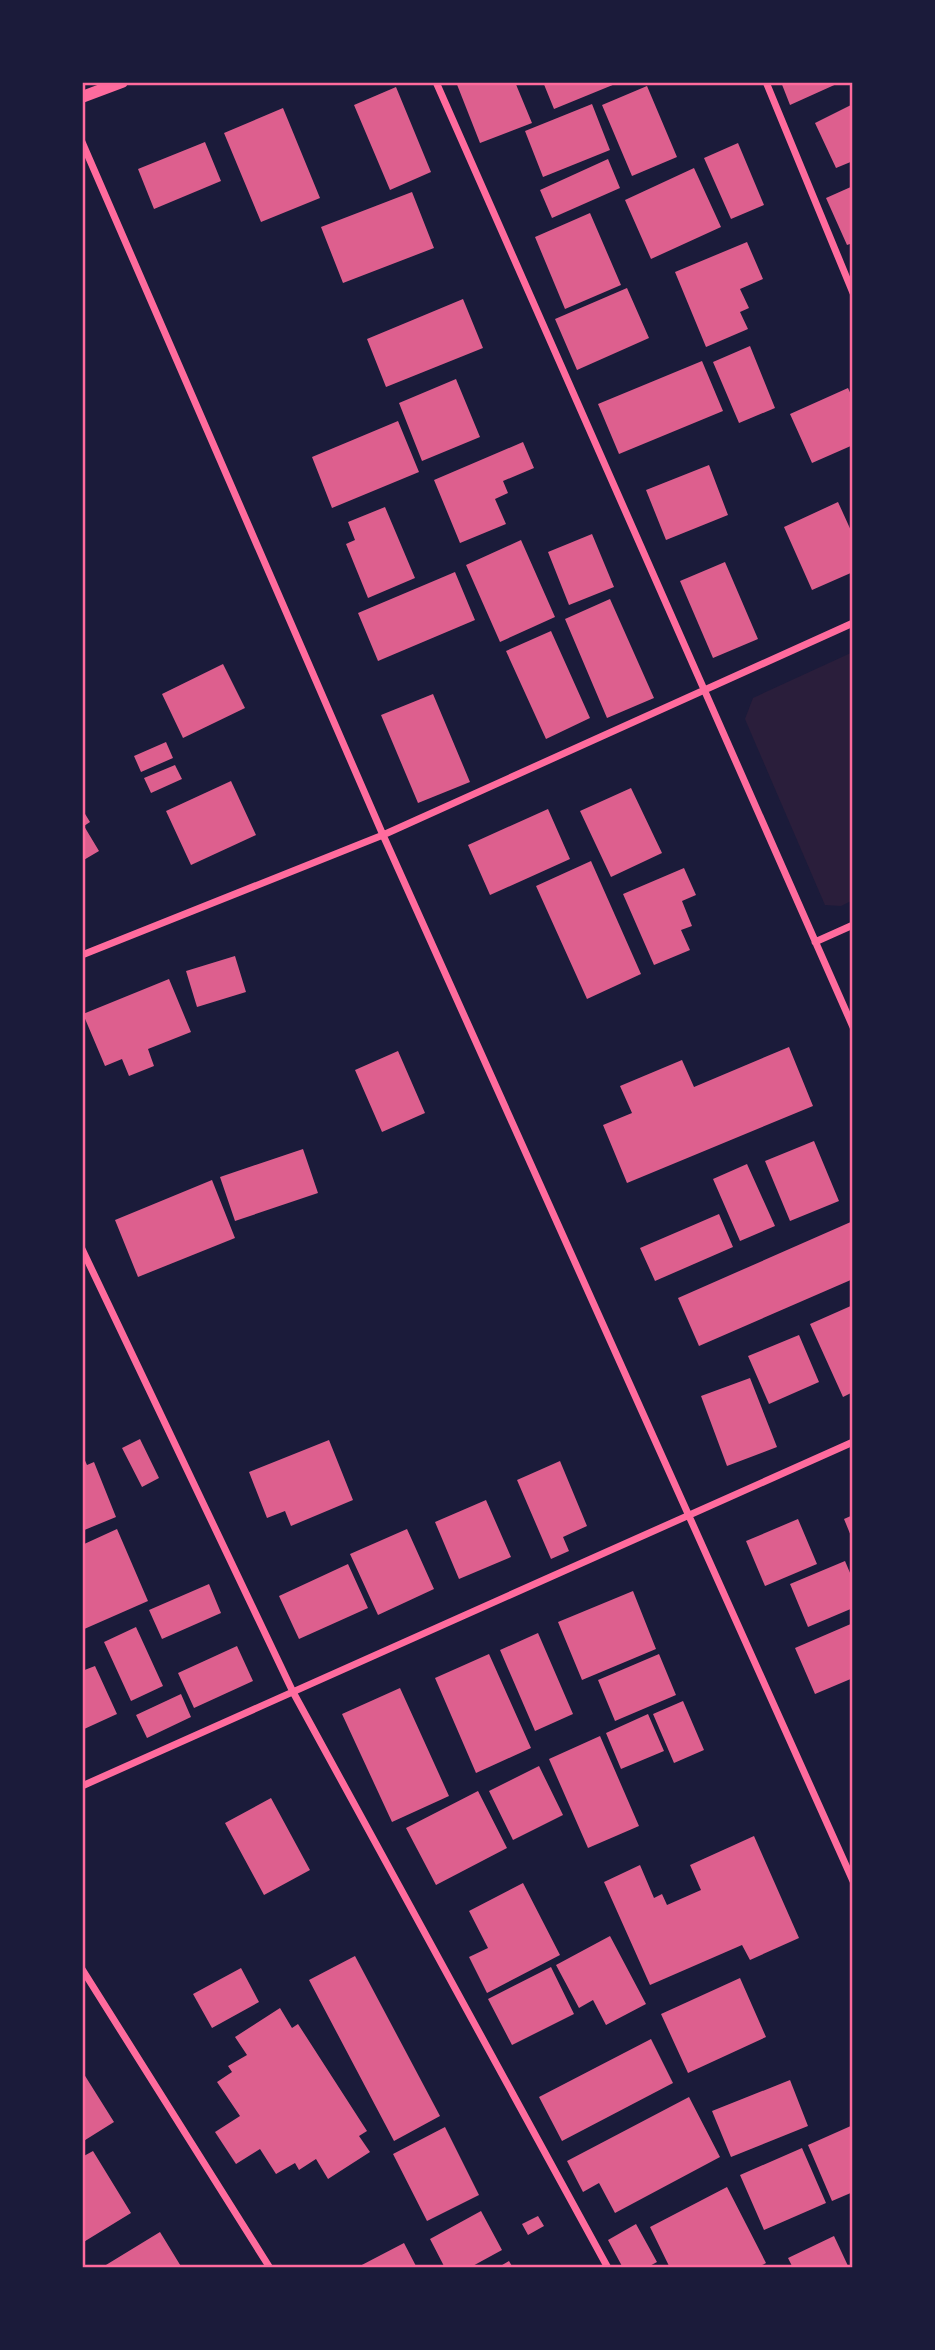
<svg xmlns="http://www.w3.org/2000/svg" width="935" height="2350" font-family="'PT Serif',serif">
	<rect width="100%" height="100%" fill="#1b1b3a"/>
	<path fill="#2a1e3b" d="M 853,652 L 853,900 L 841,906 L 825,905 L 745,719 L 753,698 Z"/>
	<path fill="#dd5f8e" d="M 456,82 L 515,82 L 532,123 L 480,143 Z
		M 543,82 L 620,82 L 554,109 Z
		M 781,82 L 841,82 L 790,105 Z
		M 647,86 L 677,157 L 632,176 L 602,105 Z
		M 396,87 L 431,172 L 390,190 L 354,105 Z
		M 592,104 L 610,150 L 543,177 L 525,131 Z
		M 853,104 L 853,161 L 836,168 L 815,123 Z
		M 283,108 L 320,198 L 261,222 L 224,133 Z
		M 205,142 L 221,181 L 154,209 L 138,169 Z
		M 738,143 L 764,205 L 731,219 L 704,158 Z
		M 608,159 L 620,188 L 552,218 L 540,190 Z
		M 694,168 L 721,227 L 651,259 L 625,200 Z
		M 853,186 L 853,243 L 847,245 L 826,198 Z
		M 412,192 L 434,248 L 343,283 L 321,227 Z
		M 590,213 L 621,285 L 565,309 L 535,237 Z
		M 747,242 L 763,279 L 740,289 L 749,308 L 740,312 L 748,329 L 706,347 L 675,272 Z
		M 627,288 L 649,338 L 577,370 L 555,319 Z
		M 463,299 L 483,348 L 386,387 L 367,339 Z
		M 750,346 L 775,408 L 739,423 L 713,362 Z
		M 702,361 L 723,411 L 619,454 L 598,404 Z
		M 456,379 L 480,437 L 422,461 L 399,403 Z
		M 848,388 L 853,399 L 853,445 L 812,463 L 790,414 Z
		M 398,421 L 419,472 L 332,508 L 312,457 Z
		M 523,442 L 534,468 L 503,481 L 508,493 L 495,499 L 506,524 L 460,543 L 434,480 Z
		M 709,465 L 728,515 L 666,540 L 646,490 Z
		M 838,502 L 853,535 L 853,572 L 812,590 L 784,527 Z
		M 385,507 L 415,578 L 368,598 L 346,544 L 355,540 L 348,522 Z
		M 592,534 L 614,587 L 569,605 L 548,552 Z
		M 521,540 L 555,617 L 500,642 L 466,565 Z
		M 725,562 L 758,639 L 713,658 L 680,581 Z
		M 455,572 L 475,620 L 378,661 L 358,613 Z
		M 610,599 L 654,698 L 607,718 L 565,619 Z
		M 551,631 L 590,718 L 546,739 L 506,651 Z
		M 223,664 L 245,708 L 183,738 L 162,694 Z
		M 433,694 L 470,782 L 418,803 L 381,715 Z
		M 166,742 L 173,758 L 141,772 L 134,756 Z
		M 175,765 L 182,779 L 151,793 L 144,778 Z
		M 231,781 L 256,835 L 191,865 L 166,811 Z
		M 631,788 L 662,853 L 611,877 L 580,811 Z
		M 82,809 L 90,822 L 84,826 L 99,851 L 82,861 Z
		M 548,809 L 570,859 L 490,895 L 468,845 Z
		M 591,861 L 641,974 L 587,999 L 536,886 Z
		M 684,868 L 696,895 L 682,901 L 692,926 L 681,930 L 690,950 L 654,965 L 623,894 Z
		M 235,956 L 246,992 L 197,1007 L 186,971 Z
		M 169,979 L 191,1032 L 148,1049 L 154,1066 L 129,1076 L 122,1059 L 105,1066 L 83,1014 Z
		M 789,1047 L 813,1106 L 627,1183 L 603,1125 L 632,1113 L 620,1086 L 682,1060 L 694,1087 Z
		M 398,1051 L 425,1113 L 382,1132 L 355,1070 Z
		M 814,1141 L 839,1201 L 790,1221 L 765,1161 Z
		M 303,1149 L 318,1193 L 235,1221 L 220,1177 Z
		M 747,1164 L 775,1226 L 740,1241 L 713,1179 Z
		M 212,1180 L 235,1238 L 138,1277 L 115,1220 Z
		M 719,1214 L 733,1247 L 655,1281 L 640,1248 Z
		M 853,1221 L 853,1279 L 699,1346 L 678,1298 Z
		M 853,1305 L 853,1392 L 843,1397 L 810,1324 Z
		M 799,1335 L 819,1382 L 769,1404 L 748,1356 Z
		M 750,1378 L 777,1447 L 727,1466 L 701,1396 Z
		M 140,1439 L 159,1478 L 142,1487 L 122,1448 Z
		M 329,1440 L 353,1500 L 291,1526 L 285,1511 L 267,1518 L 249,1472 Z
		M 82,1454 L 87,1465 L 94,1462 L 116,1517 L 82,1531 Z
		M 560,1461 L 587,1526 L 563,1537 L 569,1551 L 551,1559 L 517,1480 Z
		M 486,1500 L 511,1557 L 459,1579 L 435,1522 Z
		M 853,1515 L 853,1541 L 844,1519 Z
		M 798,1519 L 817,1564 L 765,1586 L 746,1541 Z
		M 117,1529 L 148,1601 L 82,1630 L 82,1545 Z
		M 407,1529 L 434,1589 L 378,1615 L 350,1554 Z
		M 845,1561 L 853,1580 L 853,1608 L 808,1627 L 790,1584 Z
		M 348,1564 L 368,1608 L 299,1639 L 279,1596 Z
		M 209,1584 L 221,1613 L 162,1639 L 149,1610 Z
		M 633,1591 L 656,1649 L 582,1680 L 558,1622 Z
		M 853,1623 L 853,1678 L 815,1694 L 795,1648 Z
		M 136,1627 L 163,1686 L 131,1701 L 104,1642 Z
		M 538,1633 L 573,1714 L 535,1731 L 500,1650 Z
		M 237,1646 L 253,1681 L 194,1708 L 178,1673 Z
		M 489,1654 L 531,1748 L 476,1773 L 435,1678 Z
		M 659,1654 L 676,1695 L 615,1721 L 598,1680 Z
		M 95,1666 L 117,1714 L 82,1730 L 82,1671 Z
		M 400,1688 L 449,1796 L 392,1822 L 342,1714 Z
		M 181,1694 L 191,1717 L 147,1738 L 136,1715 Z
		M 683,1701 L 704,1750 L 674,1763 L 653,1714 Z
		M 648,1714 L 664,1751 L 621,1769 L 606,1733 Z
		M 600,1736 L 639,1826 L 588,1848 L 549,1759 Z
		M 539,1766 L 563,1815 L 513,1840 L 489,1791 Z
		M 478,1791 L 507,1848 L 436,1885 L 406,1828 Z
		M 271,1798 L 310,1870 L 264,1895 L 225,1823 Z
		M 754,1836 L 799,1938 L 750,1960 L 742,1945 L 650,1985 L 604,1882 L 640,1865 L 654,1898 L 662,1894 L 667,1905 L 701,1890 L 690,1865 Z
		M 523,1883 L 560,1955 L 487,1993 L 469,1957 L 488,1948 L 469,1911 Z
		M 610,1936 L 646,2004 L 606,2025 L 593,2000 L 579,2008 L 556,1965 Z
		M 355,1956 L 440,2116 L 394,2141 L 309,1980 Z
		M 551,1967 L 574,2014 L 512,2045 L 488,1999 Z
		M 241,1968 L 259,2002 L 212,2028 L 193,1994 Z
		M 740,1978 L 766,2037 L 688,2073 L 661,2014 Z
		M 280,2008 L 292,2028 L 298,2024 L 367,2131 L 359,2136 L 370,2152 L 328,2179 L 316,2159 L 299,2170 L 295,2163 L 276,2174 L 260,2149 L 236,2164 L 215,2132 L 240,2116 L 217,2082 L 232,2072 L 228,2066 L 247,2055 L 235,2037 Z
		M 651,2039 L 673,2083 L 562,2141 L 539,2097 Z
		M 82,2071 L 114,2122 L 82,2142 Z
		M 790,2080 L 808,2126 L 731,2157 L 712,2111 Z
		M 689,2097 L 720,2157 L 615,2213 L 599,2183 L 583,2192 L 567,2161 Z
		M 853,2125 L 853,2192 L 832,2201 L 808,2145 Z
		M 445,2127 L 479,2195 L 427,2221 L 393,2154 Z
		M 802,2148 L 826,2203 L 764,2230 L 740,2175 Z
		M 93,2151 L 131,2213 L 82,2243 L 82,2157 Z
		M 727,2187 L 766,2263 L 757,2268 L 670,2268 L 650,2227 Z
		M 481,2211 L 502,2250 L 469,2268 L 445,2268 L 430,2239 Z
		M 538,2216 L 544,2226 L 528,2235 L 522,2224 Z
		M 636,2224 L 657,2262 L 646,2268 L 623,2268 L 608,2240 Z
		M 160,2232 L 182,2268 L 101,2268 Z
		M 834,2236 L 849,2268 L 793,2268 L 788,2258 Z
		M 404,2243 L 417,2268 L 356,2268 Z
		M 509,2261 L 513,2268 L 497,2268 Z"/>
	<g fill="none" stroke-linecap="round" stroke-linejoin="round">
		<path stroke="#ff6b9d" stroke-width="7" d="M 436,82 L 853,1027
			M 766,82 L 853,293
			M 82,142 L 383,835 L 853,1881
			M 815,942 L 853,925
			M 82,955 L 383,835 L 853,623
			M 82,1249 L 293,1692 L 608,2268
			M 82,1786 L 853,1442
			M 82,1969 L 270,2268"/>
		<path stroke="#ff6b9d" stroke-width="12" d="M 82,97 L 122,82"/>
	</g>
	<rect width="935" height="2350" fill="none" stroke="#1b1b3a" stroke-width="168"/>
	<rect x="84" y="84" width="767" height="2182" fill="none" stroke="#ff6b9d" stroke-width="2.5"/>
</svg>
